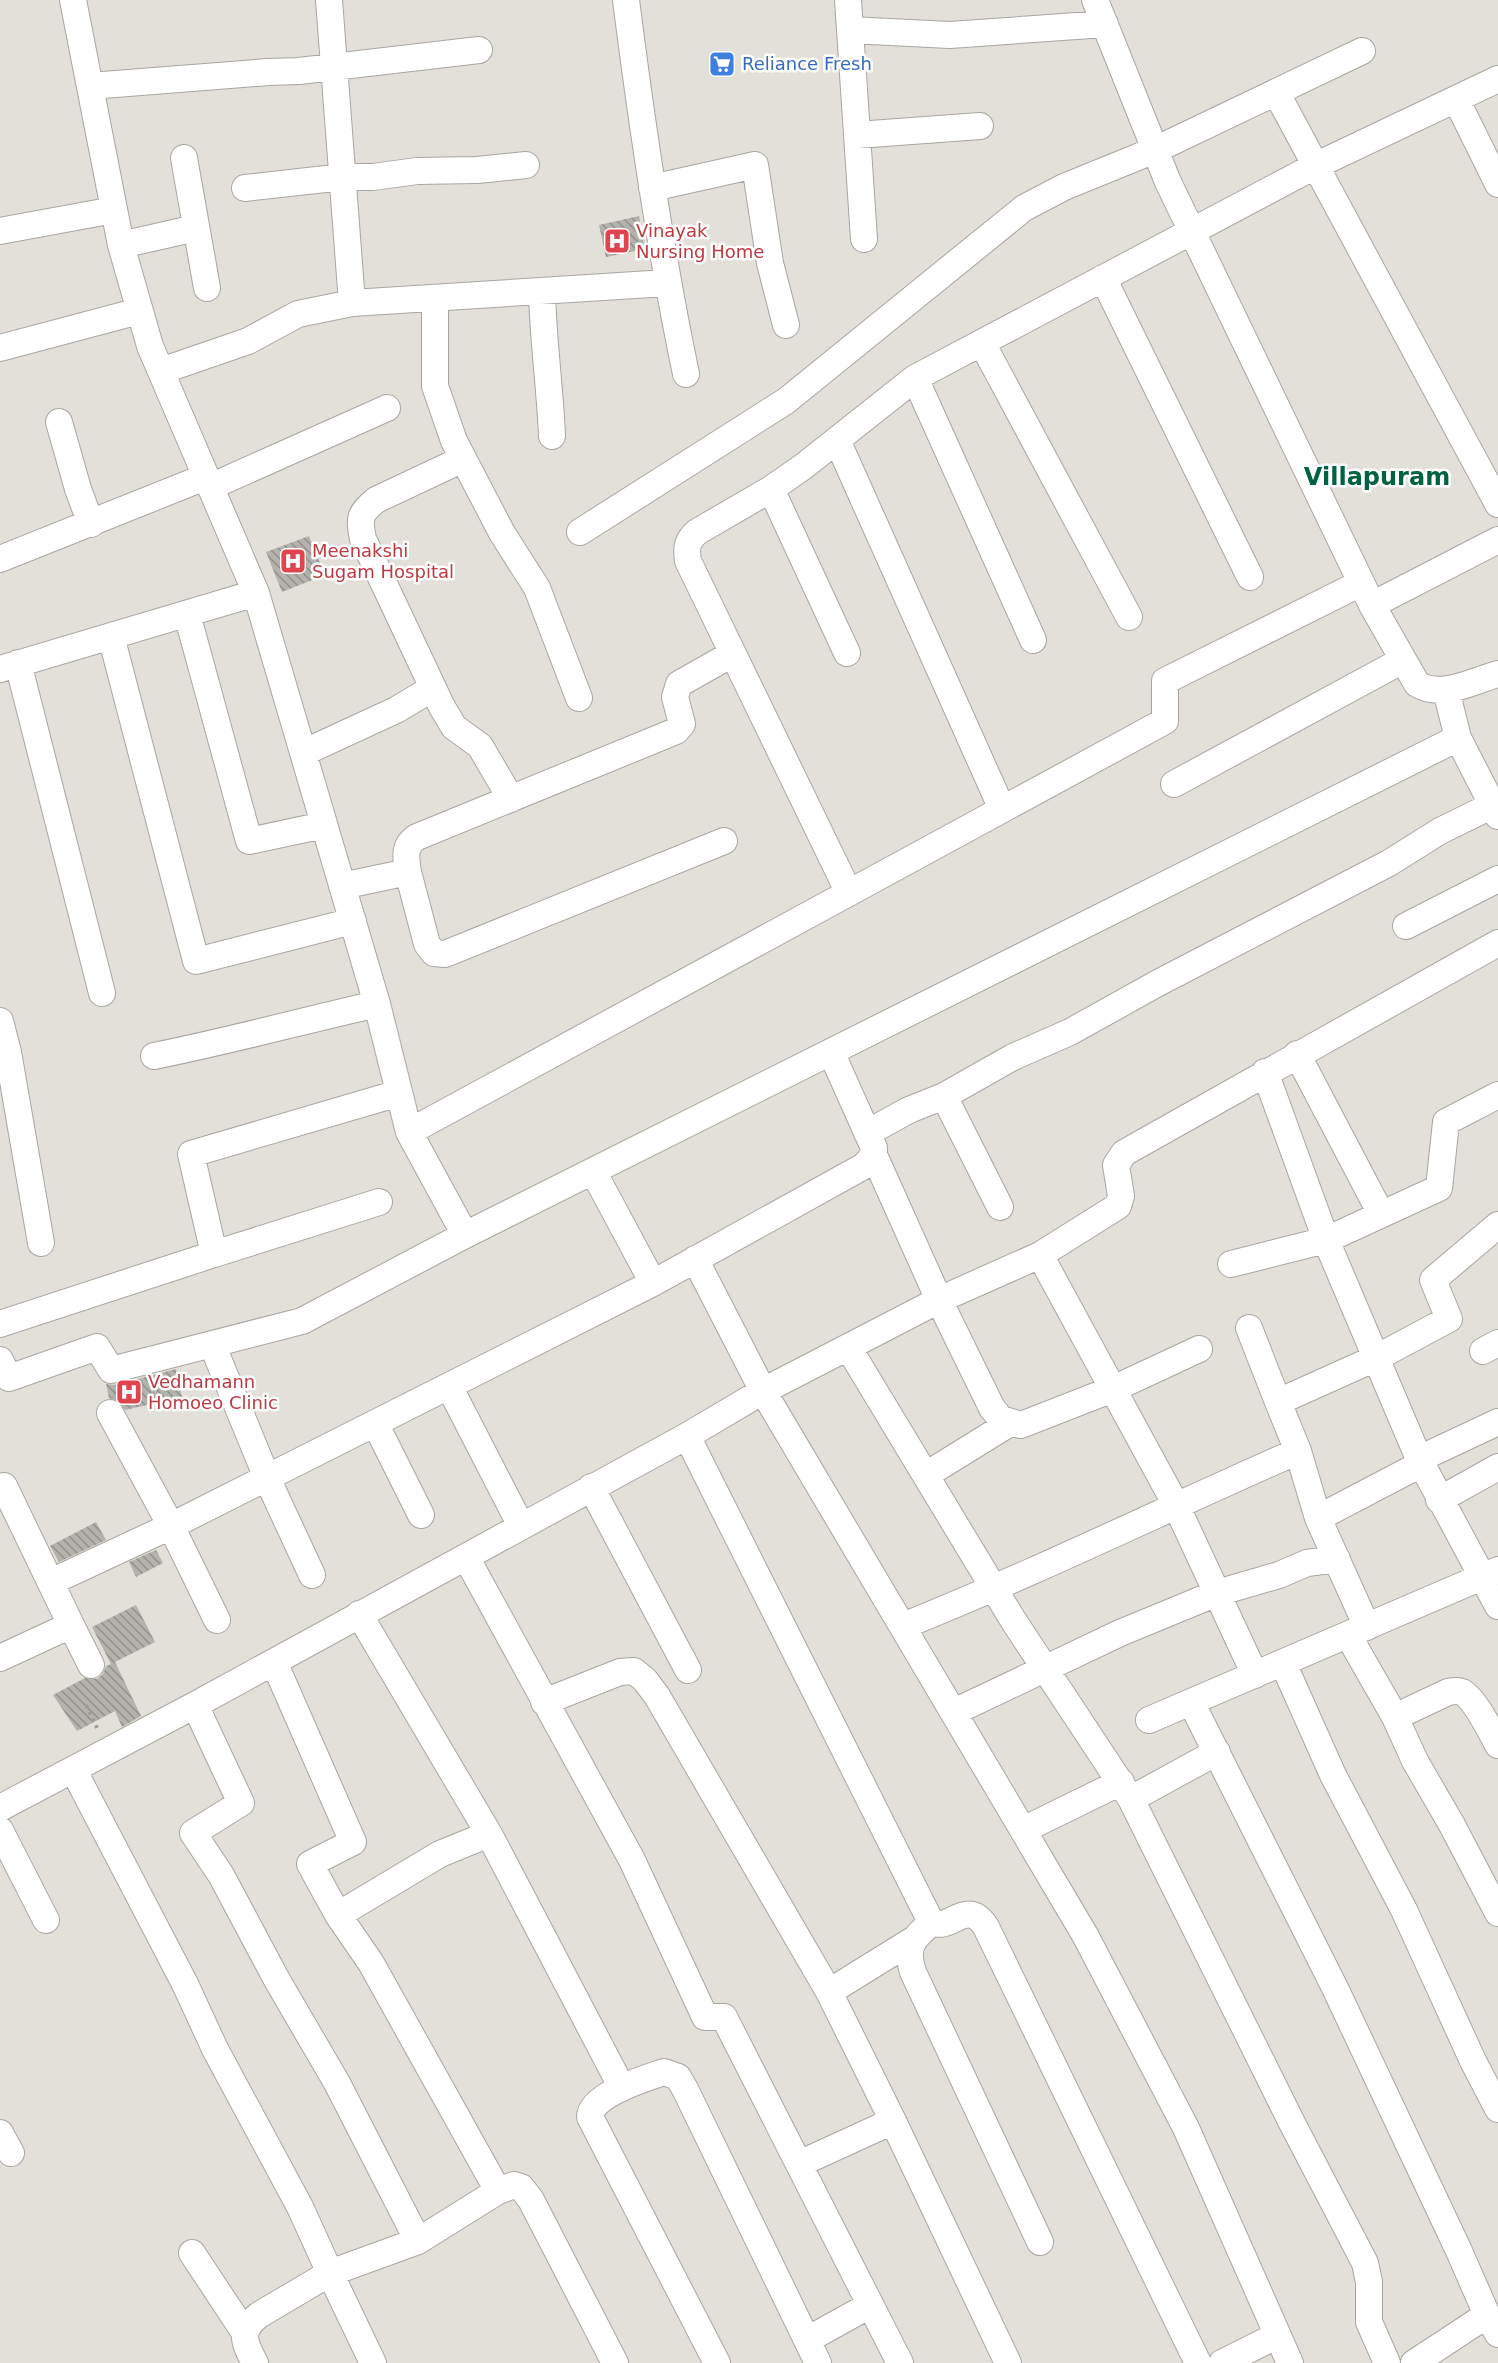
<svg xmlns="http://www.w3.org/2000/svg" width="1498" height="2363" font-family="'DejaVu Sans',sans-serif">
	<defs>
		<pattern id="building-back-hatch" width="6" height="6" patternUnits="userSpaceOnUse" patternTransform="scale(1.5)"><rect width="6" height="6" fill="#b4b2ac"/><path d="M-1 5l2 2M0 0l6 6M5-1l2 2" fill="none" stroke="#92908b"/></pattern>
	</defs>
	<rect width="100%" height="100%" fill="#e3e0da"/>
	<path fill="url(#building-back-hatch)" d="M 639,216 L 645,249 L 606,257 L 599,225 Z
		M 309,536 L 325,575 L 282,592 L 266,552 Z
		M 176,1369 L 182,1397 L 125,1410 L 118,1401 L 109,1398 L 106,1384 L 115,1385 Z
		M 96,1522 L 106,1540 L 59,1562 L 50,1546 Z
		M 156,1550 L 163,1563 L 136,1577 L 129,1562 Z
		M 136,1605 L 155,1642 L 115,1662 L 141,1716 L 122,1727 L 115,1711 L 77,1731 L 53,1695 L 85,1678 L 97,1679 L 103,1674 L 106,1666 L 111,1664 L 92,1627 Z"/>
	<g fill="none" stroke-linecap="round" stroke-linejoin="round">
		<defs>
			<path id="minor" d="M 73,0 L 121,245 L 150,346 L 256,593 L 377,1004 L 409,1132 L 465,1235
				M 329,0 L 352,303 L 667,283
				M 626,0 C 642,126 660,250 686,374
				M 848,0 L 850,30 L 950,35 L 1105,24
				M 1095,0 L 1168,182 L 1372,605 L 1417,684 C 1441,699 1473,681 1498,674
				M 850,30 L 864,239
				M 90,86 L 268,72 L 299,71 L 479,50
				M 1276,92 L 1498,504
				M 1456,99 L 1498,184
				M 857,135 L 980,126
				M 184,158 L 207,288
				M 245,188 L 343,177 L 373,177 L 417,171 L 477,170 L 526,165
				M 652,188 L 755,165 L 770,263 L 786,325
				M 0,231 L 114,210
				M 121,245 L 196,228
				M 1103,278 L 1250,577
				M 542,291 C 543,340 550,388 552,436
				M 435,298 L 435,386 L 454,441 L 502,533 L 537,588 L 579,698
				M 982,343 L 1129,617
				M 0,348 L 139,311
				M 161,371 L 248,341 L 298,314 L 352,303
				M 915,378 L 1033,640
				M 59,422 L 78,489 L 91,524
				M 837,440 L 1002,809
				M 463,459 L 376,500 C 359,514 359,518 363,539 L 442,707 L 454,727 L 480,746 L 511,799
				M 210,487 L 387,408
				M 771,489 L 847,653
				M 580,532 L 786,401 L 1024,208 L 1064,187 L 1155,150 L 1362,51
				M 0,559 L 205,477
				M 1372,605 L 1498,540
				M 187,614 L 249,841 L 324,825
				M 111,636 L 196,961 L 353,921
				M 18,663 L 102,993
				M 0,669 L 256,593
				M 1446,690 L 1458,738 L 1498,816
				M 303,753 L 396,710 L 433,688
				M 1174,784 L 1403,660
				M 408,872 L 427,944 L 434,953 L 445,954 L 724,841
				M 342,886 L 408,872 C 406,858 403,845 417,837 L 676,731 L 682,724 L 675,697 L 679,684 L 732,654
				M 849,893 L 688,561 C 686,547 687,541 697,532 L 771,489 L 804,466 L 915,378 L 1315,166 L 1498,79
				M 1406,926 L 1498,879
				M 0,1021 L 8,1052 L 41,1243
				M 1297,1054 L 1381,1214
				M 154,1056 C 229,1041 302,1021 377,1004
				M 1265,1072 L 1326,1240 L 1419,1459 L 1498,1606
				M 944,1096 L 1000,1207
				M 409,1132 L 1165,721 L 1165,681 L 1361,583
				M 867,1133 L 909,1110 L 944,1096 L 1013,1057 L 1070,1032 L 1158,983 L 1389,863 L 1440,831 L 1493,805
				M 874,1155 L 939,1300 L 992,1408 L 1001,1419 L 1021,1425 L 1113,1389 L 1199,1349
				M 593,1171 L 653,1283
				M 214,1254 L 379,1202
				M 1040,1255 L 1176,1505 L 1255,1675
				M 695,1259 L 763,1391 L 1085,1935 L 1186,2128 L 1290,2363
				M 1231,1264 L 1326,1240 L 1439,1188 L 1446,1122 L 1498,1095
				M 0,1324 L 214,1254 L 191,1154 L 399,1093
				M 1249,1328 L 1278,1402
				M 212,1344 L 267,1478 L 312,1575
				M 848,1347 L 1013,1620 L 1131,1799 L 1292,2123 L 1365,2263 L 1369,2282 L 1369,2322 L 1387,2363
				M 1483,1351 L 1498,1343
				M 0,1360 L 9,1378 L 97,1347 L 111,1370 L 302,1321 L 465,1235 L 1458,738
				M 449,1386 L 521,1526
				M 110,1413 L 171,1526 L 653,1283 L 864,1166 L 874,1155 L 874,1148 L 831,1052
				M 375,1423 L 421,1515
				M 687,1436 L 929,1918 C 947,1939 965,1894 986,1927 L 1198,2363
				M 1298,1451 L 1278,1402 L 1376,1358 L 1449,1319 L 1433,1280 L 1498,1225
				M 1419,1459 L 1498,1422
				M 926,1475 L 1010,1423
				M 591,1487 L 688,1670
				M 1439,1500 L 1498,1467
				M 1318,1518 L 1367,1627
				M 466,1557 L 632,1860 L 705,2017 L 724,2017 L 900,2363
				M 51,1582 L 171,1526 L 217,1620
				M 359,1614 L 489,1834 L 622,2088
				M 71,1625 L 91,1665
				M 903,1626 C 1037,1572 1166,1509 1298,1451 L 1318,1518 L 1421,1464
				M 1348,1635 L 1395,1717 L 1415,1761 L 1452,1825 L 1498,1913
				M 0,1658 L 71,1625 L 4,1486
				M 274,1662 L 353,1842 L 310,1864 L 338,1915
				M 1283,1663 L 1333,1775 L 1404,1910 L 1473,2061 L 1498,2109
				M 544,1702 L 620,1672 L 634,1671 L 645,1680 L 657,1696 L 829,1992 L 893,2121 L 1008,2363
				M 1191,1702 L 1335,1988 L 1459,2251 L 1487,2315 L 1498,2334
				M 195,1705 L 241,1803 L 193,1833 L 221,1875 L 277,1980 L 337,2083 L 418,2241
				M 954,1712 L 1120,1633 L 1217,1593 L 1279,1575 L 1307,1563 L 1337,1559
				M 1395,1717 L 1448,1692 C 1453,1691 1457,1690 1462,1692 C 1475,1699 1491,1732 1498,1745
				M 1149,1720 L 1498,1570
				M 74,1771 L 185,1984 L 215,2049 L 300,2207 L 330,2273 L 259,2315 C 238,2332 244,2342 255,2363
				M 1131,1799 L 1217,1752
				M 0,1808 L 195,1705 L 687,1436 L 763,1391 L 939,1300 L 1040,1255 L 1118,1206 L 1121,1196 L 1116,1165 L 1124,1153 L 1498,943
				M 0,1830 L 46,1920
				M 1023,1830 L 1121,1782
				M 489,1834 L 440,1854 L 338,1915 L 371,1963 L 498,2191
				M 932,1922 C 913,1939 905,1945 913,1972 L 1040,2242
				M 829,1992 L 913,1940
				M 0,2133 L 11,2153
				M 799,2164 L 893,2121
				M 192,2253 L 245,2333
				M 807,2340 L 870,2305
				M 373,2363 L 330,2273 L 418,2241 L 498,2191 L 514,2185 L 521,2187 L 531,2200 L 615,2363
				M 717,2363 L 590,2117 C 590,2095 646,2078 664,2072 L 678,2077 L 685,2089 L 818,2363
				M 1222,2363 L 1276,2336
				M 1414,2363 L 1487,2315"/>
		</defs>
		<use href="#minor" stroke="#a9a6a1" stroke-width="28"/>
		<path stroke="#9e9c97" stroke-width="4" stroke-dasharray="3 4.5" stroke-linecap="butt" d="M 86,1705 L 99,1732"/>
		<use href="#minor" stroke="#fff" stroke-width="26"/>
	</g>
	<defs>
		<symbol id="supermarket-square" viewBox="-11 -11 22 22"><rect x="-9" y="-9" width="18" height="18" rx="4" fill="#3f7fe0" stroke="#fff"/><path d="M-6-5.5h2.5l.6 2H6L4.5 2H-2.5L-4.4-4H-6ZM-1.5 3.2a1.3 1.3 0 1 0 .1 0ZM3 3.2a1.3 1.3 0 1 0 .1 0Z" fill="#fff"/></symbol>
		<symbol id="hospital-square" viewBox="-11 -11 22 22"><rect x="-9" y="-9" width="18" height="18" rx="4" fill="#e0444e" stroke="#fff"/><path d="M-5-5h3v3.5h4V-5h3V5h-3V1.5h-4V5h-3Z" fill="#fff"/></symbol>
	</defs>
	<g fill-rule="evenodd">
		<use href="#supermarket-square" x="707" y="49" width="30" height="30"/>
		<use href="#hospital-square" x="602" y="226" width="30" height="30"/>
		<use href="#hospital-square" x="278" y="546" width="30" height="30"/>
		<use href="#hospital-square" x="114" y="1377" width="30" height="30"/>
	</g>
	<g text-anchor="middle" stroke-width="5" stroke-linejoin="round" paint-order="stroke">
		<g font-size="18" fill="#366cbe" stroke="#fff" text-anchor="start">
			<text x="742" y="70">Reliance Fresh</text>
		</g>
		<g font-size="18" fill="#be3a42" stroke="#fff" text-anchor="start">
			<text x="636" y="237">Vinayak<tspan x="636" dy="21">Nursing Home</tspan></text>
			<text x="312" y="557">Meenakshi<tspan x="312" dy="21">Sugam Hospital</tspan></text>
			<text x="148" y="1388">Vedhamann<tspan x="148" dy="21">Homoeo Clinic</tspan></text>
		</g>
		<g font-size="24" font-weight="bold" fill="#00633f" stroke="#fff">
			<text x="1377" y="485">Villapuram</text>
		</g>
	</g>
</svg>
